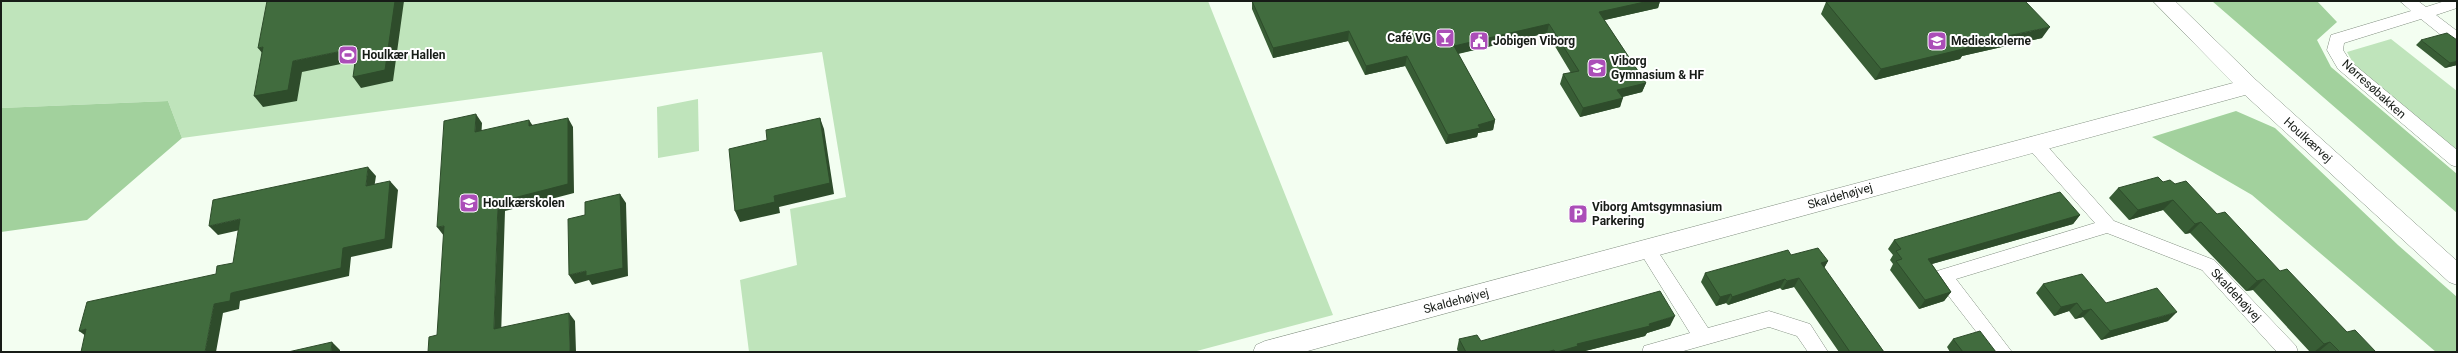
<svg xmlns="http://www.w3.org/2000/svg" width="2458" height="353" font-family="Roboto,sans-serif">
	<rect width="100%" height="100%" fill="#f3fef1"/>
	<path fill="#bfe4bb" d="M 1,1 L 1208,1 L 1333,315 L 1193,352 L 749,352 L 740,280 L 797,265 L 790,209 L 846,197 L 822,52 L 182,138 L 168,101 L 1,108 Z
		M 2391,39 L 2457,91 L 2457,154 L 2358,72 L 2347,52 Z
		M 698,99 L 699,151 L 658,158 L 657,107 Z"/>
	<path fill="#a2d19d" d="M 2212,1 L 2317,1 L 2337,22 L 2317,40 L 2331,67 L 2457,174 L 2457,213 Z
		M 168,101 L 182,138 L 87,220 L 1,232 L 1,108 Z
		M 2236,111 L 2275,128 L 2398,245 L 2457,297 L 2457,352 L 2436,352 L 2252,195 L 2152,137 Z"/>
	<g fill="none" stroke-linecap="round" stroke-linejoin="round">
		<defs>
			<path id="street" d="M 2400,1 L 2418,1 L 2426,7 L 2445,1 L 2457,1 L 2457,8 L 2436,15 L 2457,31 L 2457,45 L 2451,43 L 2421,19 L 2344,43 L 2343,50 L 2350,61 L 2457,150 L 2457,167 L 2451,165 L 2338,69 L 2327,50 L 2331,35 L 2411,11 Z
				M 2034,137 L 2040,138 L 2114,221 L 2214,260 L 2296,346 L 2298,352 L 2277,352 L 2202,270 L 2107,233 L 1956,279 L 2012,352 L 1992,352 L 1937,281 L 1934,276 L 1937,271 L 2095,223 L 2028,148 L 2026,143 L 2028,138 Z
				M 1647,242 L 1653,244 L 1708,328 L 1769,311 L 1810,324 L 1828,352 L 1808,352 L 1797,336 L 1769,327 L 1680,352 L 1642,352 L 1644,346 L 1690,333 L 1638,249 L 1641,244 Z"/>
			<path id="secondary" d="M 2153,1 L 2175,1 L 2256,80 L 2457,261 L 2457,285 L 2449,282 L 2245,95 L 1304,352 L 1253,352 L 1256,345 L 1265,341 L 2233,83 Z"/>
		</defs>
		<use href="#street" stroke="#828f81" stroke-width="1"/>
		<use href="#secondary" stroke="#828f81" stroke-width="1"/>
		<use href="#street" fill="#fff" fill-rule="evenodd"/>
		<use href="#secondary" fill="#fff" fill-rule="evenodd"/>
	</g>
	<path fill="#385d35" d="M 1252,1 L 1660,1 L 1658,8 L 1604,20 L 1646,83 L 1642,92 L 1622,97 L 1620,107 L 1580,117 L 1560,84 L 1563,74 L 1571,73 L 1547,33 L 1458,54 L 1495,120 L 1493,130 L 1478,133 L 1477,137 L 1446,144 L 1405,66 L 1365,75 L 1348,41 L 1273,58 L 1252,9 Z
		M 1826,2 L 2042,38 L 1962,56 L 1960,59 L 1875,80 L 1821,14 Z
		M 2421,40 L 2457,65 L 2445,68 L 2416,45 Z
		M 2163,182 L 2175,184 L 2217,214 L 2347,332 L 2376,352 L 2310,352 L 2253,290 L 2246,291 L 2190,233 L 2185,234 L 2163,210 L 2129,220 L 2109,198 L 2118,188 Z
		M 2080,215 L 2073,224 L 1932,264 L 1951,292 L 1944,301 L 1919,309 L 1890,270 L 1893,264 L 1890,260 L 1893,255 L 1888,249 L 1894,240 Z
		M 1828,261 L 1824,268 L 1884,352 L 1839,352 L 1794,287 L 1782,290 L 1780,288 L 1728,305 L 1726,303 L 1716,306 L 1701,282 L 1705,273 Z
		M 2043,284 L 2106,303 L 2168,321 L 2101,340 L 2083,317 L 2075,319 L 2069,311 L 2054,316 L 2036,293 Z
		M 1670,326 L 1647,333 L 1645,336 L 1581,352 L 1458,352 L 1457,349 L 1459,339 L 1481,341 Z
		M 1953,339 L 1996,352 L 1950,352 L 1947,347 Z"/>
	<path fill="#2e4c2b" d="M 395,1 L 404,1 L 393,81 L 361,88 L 353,77 Z
		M 1649,1 L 1660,1 L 1658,8 L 1596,22 L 1599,12 Z
		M 1549,24 L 1547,33 L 1452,55 L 1454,46 Z
		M 2050,27 L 2042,38 L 1962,56 L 1960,59 L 1875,80 L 1881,69 L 1965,45 Z
		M 1349,31 L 1348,41 L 1273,58 L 1273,48 Z
		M 263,47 L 267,59 L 258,48 Z
		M 357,48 L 365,59 L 302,72 L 297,101 L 263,107 L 254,96 L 293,61 Z
		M 1407,56 L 1405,66 L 1365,75 L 1366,66 Z
		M 2457,61 L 2457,65 L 2445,68 L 2450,63 Z
		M 1646,83 L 1642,92 L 1614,99 L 1617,90 Z
		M 1623,98 L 1620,107 L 1580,117 L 1583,108 Z
		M 476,114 L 482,123 L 481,141 L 475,132 Z
		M 568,118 L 573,127 L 574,193 L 505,211 L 501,337 L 494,329 L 498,202 Z
		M 820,118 L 824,129 L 834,194 L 779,207 L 780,213 L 740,222 L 735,211 L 774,196 Z
		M 529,120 L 535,129 L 529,126 Z
		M 1495,120 L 1493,130 L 1478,133 L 1477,137 L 1446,144 L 1448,135 L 1478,125 Z
		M 368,167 L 376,176 L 373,195 L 366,186 Z
		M 390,181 L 398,190 L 392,248 L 351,257 L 349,276 L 240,301 L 239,309 L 223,313 L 216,352 L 205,352 L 214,304 L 231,293 L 343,248 Z
		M 620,194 L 626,203 L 628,276 L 592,285 L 589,280 L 575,284 L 569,275 L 586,271 Z
		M 2173,200 L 2163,210 L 2129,220 L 2138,210 Z
		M 2080,215 L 2073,224 L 1921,267 L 1928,259 Z
		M 240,219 L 249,228 L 218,235 L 209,226 Z
		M 2201,222 L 2190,233 L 2185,234 L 2195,224 Z
		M 444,226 L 444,236 L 437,227 Z
		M 1828,261 L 1823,270 L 1821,263 Z
		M 1799,278 L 1794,287 L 1782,290 L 1787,281 Z
		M 1785,279 L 1780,288 L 1728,305 L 1732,297 Z
		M 2264,279 L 2253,290 L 2246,291 L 2257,281 Z
		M 1951,292 L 1944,301 L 1919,309 L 1925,300 Z
		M 1731,294 L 1726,303 L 1716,306 L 1720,297 Z
		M 2077,303 L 2069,311 L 2054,316 L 2061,307 Z
		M 2091,309 L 2083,317 L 2075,319 L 2083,311 Z
		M 2177,312 L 2168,321 L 2101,340 L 2110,331 Z
		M 569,313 L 575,321 L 576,352 L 570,352 Z
		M 1675,316 L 1670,326 L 1647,333 L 1645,336 L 1581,352 L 1557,352 L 1577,344 Z
		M 86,329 L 90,339 L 79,331 Z
		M 332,342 L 340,350 L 340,352 L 331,352 Z
		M 2330,342 L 2318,352 L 2314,352 L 2324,344 Z"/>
	<path fill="#416c3e" stroke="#2e4c2b" d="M 267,1 L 395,1 L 385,70 L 353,77 L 357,48 L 293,61 L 288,90 L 254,96 L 263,47 L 258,48 Z
		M 1252,1 L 1649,1 L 1599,12 L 1646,83 L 1617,90 L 1623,98 L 1583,108 L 1563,74 L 1579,71 L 1549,24 L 1454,46 L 1495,120 L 1478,125 L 1480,128 L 1448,135 L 1407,56 L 1366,66 L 1349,31 L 1273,48 Z
		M 1832,1 L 2025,1 L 2050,27 L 1965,45 L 1967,48 L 1881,69 L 1826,2 Z
		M 2447,33 L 2457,40 L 2457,61 L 2450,63 L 2421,40 Z
		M 476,114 L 475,132 L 529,120 L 529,126 L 568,118 L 568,184 L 498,202 L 494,329 L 569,313 L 570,352 L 428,352 L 429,337 L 437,335 L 444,226 L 437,227 L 444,121 Z
		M 820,118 L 830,183 L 774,196 L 775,202 L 735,211 L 729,149 L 767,140 L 766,130 Z
		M 368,167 L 366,186 L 390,181 L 385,239 L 343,248 L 341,268 L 231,293 L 230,301 L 214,304 L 205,352 L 81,352 L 86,329 L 79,331 L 87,302 L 216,274 L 217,266 L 233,263 L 240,219 L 209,226 L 213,200 Z
		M 2158,177 L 2163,182 L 2170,180 L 2175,184 L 2186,181 L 2217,214 L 2225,212 L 2280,271 L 2287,269 L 2347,332 L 2355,330 L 2376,352 L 2340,352 L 2330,342 L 2324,344 L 2264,279 L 2257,281 L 2201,222 L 2195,224 L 2173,200 L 2138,210 L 2118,188 Z
		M 2060,192 L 2080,215 L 1928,259 L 1951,292 L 1925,300 L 1896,261 L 1902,259 L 1896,251 L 1901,249 L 1894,240 Z
		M 620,194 L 623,268 L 586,276 L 586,271 L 569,275 L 568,219 L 585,215 L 585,202 Z
		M 1818,248 L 1828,261 L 1821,263 L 1884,352 L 1850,352 L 1799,278 L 1787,281 L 1785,279 L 1732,297 L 1731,294 L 1720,297 L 1705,273 L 1788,250 L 1791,255 Z
		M 2082,274 L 2106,303 L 2157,288 L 2177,312 L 2110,331 L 2091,309 L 2083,311 L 2077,303 L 2061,307 L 2043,284 Z
		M 1660,291 L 1675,316 L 1649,324 L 1650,326 L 1577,344 L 1578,346 L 1557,352 L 1555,352 L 1554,350 L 1547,352 L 1466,352 L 1459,339 L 1477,335 L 1481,341 Z
		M 1980,331 L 1996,352 L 1963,352 L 1953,339 Z
		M 332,342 L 331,352 L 288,352 Z"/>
	<defs>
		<symbol id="bar-square" viewBox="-11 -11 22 22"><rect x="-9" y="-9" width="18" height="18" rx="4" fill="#ab4eb8" stroke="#fff"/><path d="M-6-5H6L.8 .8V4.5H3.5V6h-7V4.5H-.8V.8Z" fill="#fff"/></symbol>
		<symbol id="civic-square" viewBox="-11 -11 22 22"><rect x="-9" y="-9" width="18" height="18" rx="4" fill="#ab4eb8" stroke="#fff"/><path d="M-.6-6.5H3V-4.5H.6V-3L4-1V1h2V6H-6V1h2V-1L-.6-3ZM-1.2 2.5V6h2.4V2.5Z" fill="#fff"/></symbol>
		<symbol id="school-square" viewBox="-11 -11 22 22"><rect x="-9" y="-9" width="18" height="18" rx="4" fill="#ab4eb8" stroke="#fff"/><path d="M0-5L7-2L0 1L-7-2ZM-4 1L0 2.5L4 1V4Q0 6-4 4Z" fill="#fff"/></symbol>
		<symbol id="stadium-square" viewBox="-11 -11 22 22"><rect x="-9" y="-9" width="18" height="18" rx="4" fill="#ab4eb8" stroke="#fff"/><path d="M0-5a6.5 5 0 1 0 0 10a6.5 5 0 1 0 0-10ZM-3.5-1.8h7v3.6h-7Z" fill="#fff"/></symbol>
		<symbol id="parking-square" viewBox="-11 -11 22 22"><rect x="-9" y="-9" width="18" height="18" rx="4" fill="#ab4eb8" stroke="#fff"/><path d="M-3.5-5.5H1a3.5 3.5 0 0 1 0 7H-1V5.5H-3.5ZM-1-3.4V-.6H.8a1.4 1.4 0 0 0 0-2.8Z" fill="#fff"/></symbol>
	</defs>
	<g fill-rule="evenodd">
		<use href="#bar-square" x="1434" y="27" width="22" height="22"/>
		<use href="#civic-square" x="1468" y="30" width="22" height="22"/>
		<use href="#school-square" x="1926" y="30" width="22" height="22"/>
		<use href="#stadium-square" x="337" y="44" width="22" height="22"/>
		<use href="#school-square" x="1586" y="57" width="22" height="22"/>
		<use href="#school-square" x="458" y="192" width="22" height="22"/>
		<use href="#parking-square" x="1567" y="203" width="22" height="22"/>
	</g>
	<g text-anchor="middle" stroke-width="4" stroke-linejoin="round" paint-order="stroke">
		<g font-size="12" font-weight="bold" fill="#171c17" stroke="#fff" text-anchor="start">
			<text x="1431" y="42" text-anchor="end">Café VG</text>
			<text x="1493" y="45">Jobigen Viborg</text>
			<text x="1951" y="45">Medieskolerne</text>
			<text x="362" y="59">Houlkær Hallen</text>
			<text x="1611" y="65">Viborg<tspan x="1611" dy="14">Gymnasium &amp; HF</tspan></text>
			<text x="483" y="207">Houlkærskolen</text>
			<text x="1592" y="211">Viborg Amtsgymnasium<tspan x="1592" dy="14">Parkering</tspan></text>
		</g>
		<g font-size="12" fill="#171c17" stroke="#fff">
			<text transform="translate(2374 89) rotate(42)" y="4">Nørresøbakken</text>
			<text transform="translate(2308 140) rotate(42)" y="4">Houlkærvej</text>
			<text transform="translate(1840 196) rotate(-16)" y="4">Skaldehøjvej</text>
			<text transform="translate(2236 295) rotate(47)" y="4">Skaldehøjvej</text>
			<text transform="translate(1456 301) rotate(-15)" y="4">Skaldehøjvej</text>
		</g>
	</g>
	<rect width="2458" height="353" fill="none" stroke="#171c17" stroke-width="4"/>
</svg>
